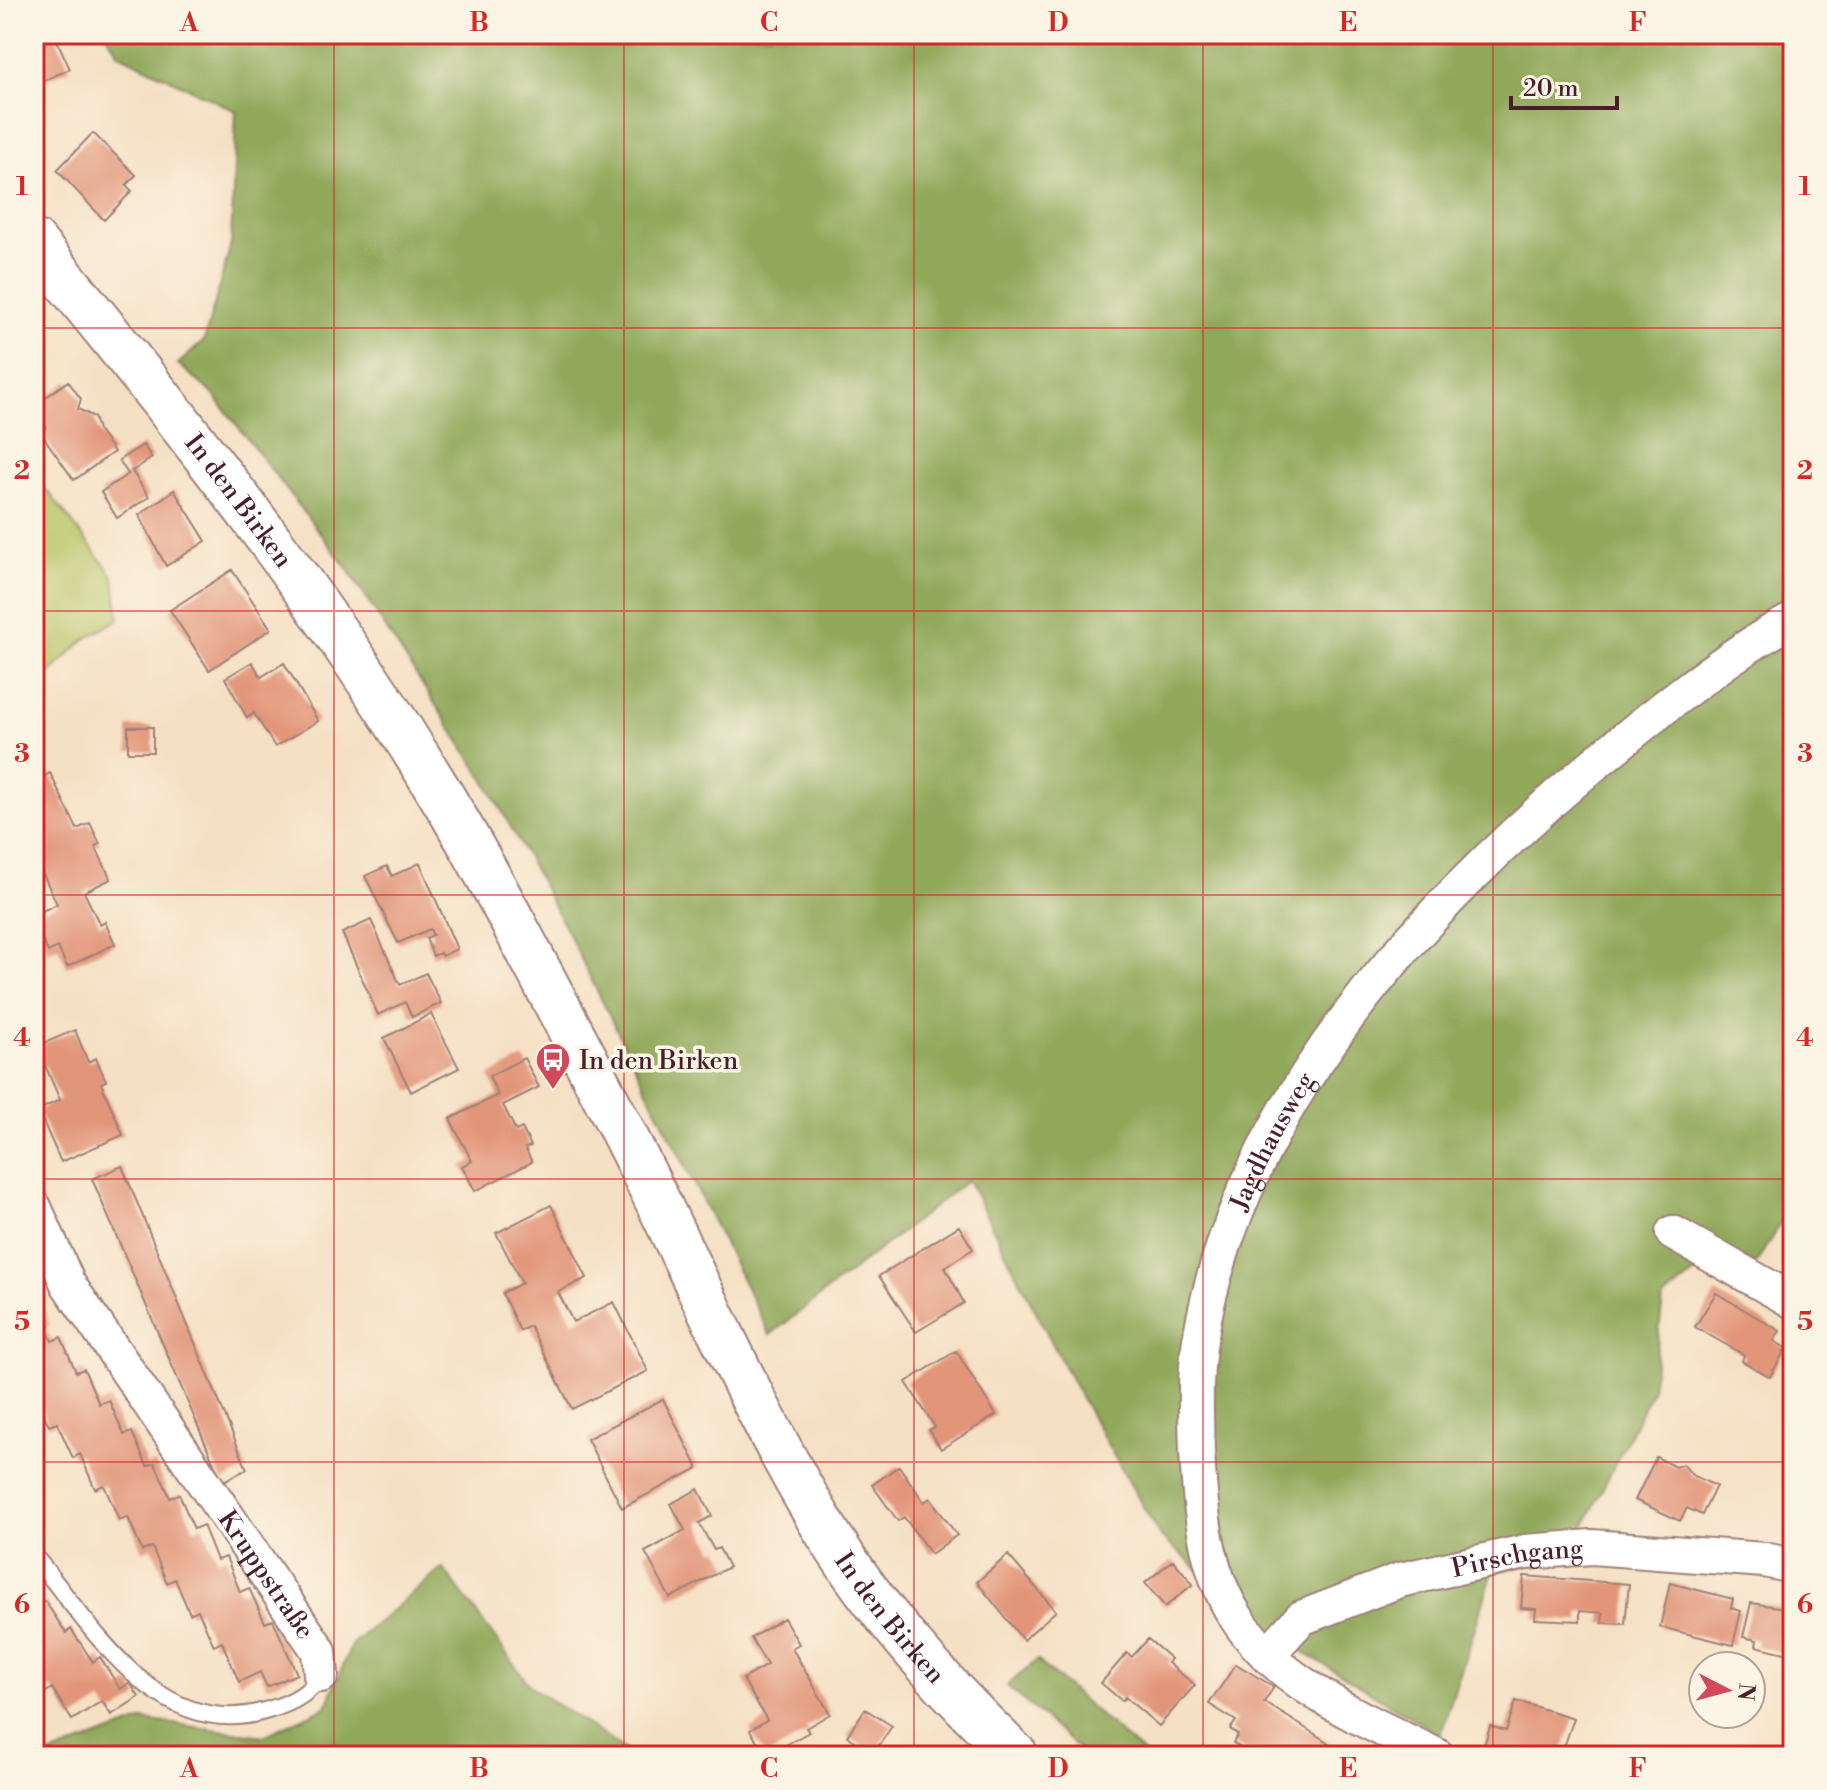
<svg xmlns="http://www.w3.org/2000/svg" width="1827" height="1790" font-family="'Libre Bodoni',serif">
	<rect width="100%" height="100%" fill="#fcf5e5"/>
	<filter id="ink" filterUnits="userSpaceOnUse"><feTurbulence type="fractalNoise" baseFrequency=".0125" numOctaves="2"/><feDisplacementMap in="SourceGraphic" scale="16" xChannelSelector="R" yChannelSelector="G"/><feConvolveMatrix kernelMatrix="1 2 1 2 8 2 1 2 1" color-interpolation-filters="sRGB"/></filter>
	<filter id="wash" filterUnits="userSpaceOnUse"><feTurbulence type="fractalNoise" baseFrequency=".006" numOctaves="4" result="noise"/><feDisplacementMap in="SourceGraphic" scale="32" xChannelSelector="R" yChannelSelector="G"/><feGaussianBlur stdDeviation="1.8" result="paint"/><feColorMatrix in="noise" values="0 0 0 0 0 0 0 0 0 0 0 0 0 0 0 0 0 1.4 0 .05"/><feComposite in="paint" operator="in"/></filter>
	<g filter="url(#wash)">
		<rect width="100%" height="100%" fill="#f5e0c4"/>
		<path fill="#b5c264" stroke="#807048" stroke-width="2" d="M 34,478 L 50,494 L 114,577 L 119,619 L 84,640 L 34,688 Z"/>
		<path fill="#90a85a" stroke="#6d6442" stroke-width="2" d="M 106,34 L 1793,34 L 1793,1202 L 1755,1265 L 1725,1248 L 1663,1299 L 1652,1390 L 1582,1530 L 1577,1556 L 1493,1572 L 1440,1735 L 1266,1629 L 1160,1536 L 1076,1389 L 968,1180 L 770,1335 L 566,929 L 489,787 L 346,567 L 213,394 L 178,364 L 204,341 L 231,244 L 236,111 L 119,54 Z
			M 443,1568 L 531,1687 L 634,1756 L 46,1756 L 144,1720 L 264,1736 L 326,1707 L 352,1644 Z
			M 1037,1660 L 1146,1756 L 1087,1756 L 1007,1686 Z"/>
		<g id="blocks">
			<path fill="#e29579" d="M 34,34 L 54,34 L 70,69 L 34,85 Z
				M 93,133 L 136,175 L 126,185 L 132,191 L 104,220 L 57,170 Z
				M 34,335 L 45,349 L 34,357 Z
				M 68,381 L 81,399 L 78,409 L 94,417 L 98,430 L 114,452 L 74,480 L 40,432 L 46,427 L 34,410 L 34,406 Z
				M 143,445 L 152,458 L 132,471 L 149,497 L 117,518 L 101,492 L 128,474 L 119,460 Z
				M 174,490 L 206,541 L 166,566 L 139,515 Z
				M 232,570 L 271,629 L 209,670 L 170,610 Z
				M 252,662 L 261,677 L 284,663 L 318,721 L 275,747 L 254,713 L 247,718 L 225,678 Z
				M 128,727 L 153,727 L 153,752 L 128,752 Z
				M 50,773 L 77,829 L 90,823 L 100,844 L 95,846 L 111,879 L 84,892 L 100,925 L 105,922 L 115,944 L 67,967 L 58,947 L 48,952 L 34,923 L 34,915 L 57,904 L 41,870 L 36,872 L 34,868 L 34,781 Z
				M 420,863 L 457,949 L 442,956 L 440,953 L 433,956 L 426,938 L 433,935 L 430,929 L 398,943 L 365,876 L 387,866 L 392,876 Z
				M 371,920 L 400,985 L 426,973 L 441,1003 L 412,1017 L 405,1002 L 378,1015 L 342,933 Z
				M 431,1014 L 459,1068 L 411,1092 L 384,1038 Z
				M 75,1030 L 88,1062 L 96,1058 L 106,1081 L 101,1083 L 123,1135 L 61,1162 L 38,1110 L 60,1100 L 45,1065 L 37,1068 L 34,1052 L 38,1050 L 37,1046 Z
				M 524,1058 L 539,1087 L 503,1105 L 516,1131 L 522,1128 L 531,1146 L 525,1148 L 532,1162 L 475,1191 L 462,1166 L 472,1161 L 450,1119 L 498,1095 L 489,1076 Z
				M 122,1166 L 247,1469 L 222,1482 L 92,1179 Z
				M 551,1205 L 587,1278 L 558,1292 L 573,1322 L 614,1302 L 648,1371 L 572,1409 L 530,1326 L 520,1331 L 502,1293 L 522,1283 L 496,1233 Z
				M 959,1226 L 973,1249 L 945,1267 L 964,1303 L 916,1332 L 879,1276 Z
				M 1716,1293 L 1780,1331 L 1774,1341 L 1786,1348 L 1770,1377 L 1742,1361 L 1744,1355 L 1695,1327 Z
				M 40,1303 L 50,1325 L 45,1327 L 52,1341 L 61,1337 L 76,1372 L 84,1369 L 99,1404 L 109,1400 L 124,1435 L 132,1432 L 147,1466 L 155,1463 L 170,1498 L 179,1494 L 194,1529 L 203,1525 L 217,1560 L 226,1557 L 240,1592 L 249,1588 L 265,1623 L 273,1620 L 297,1674 L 267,1687 L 260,1672 L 239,1682 L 222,1642 L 214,1646 L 198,1610 L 190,1614 L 175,1579 L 167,1583 L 152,1547 L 142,1551 L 128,1517 L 119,1520 L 104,1485 L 95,1489 L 80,1454 L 73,1458 L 57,1423 L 49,1426 L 34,1393 L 34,1306 Z
				M 956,1351 L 996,1415 L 941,1449 L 929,1430 L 935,1427 L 906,1382 Z
				M 663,1399 L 698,1468 L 622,1508 L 587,1439 Z
				M 1656,1457 L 1675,1467 L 1683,1464 L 1692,1475 L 1716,1486 L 1702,1515 L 1687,1508 L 1680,1521 L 1635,1500 Z
				M 899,1466 L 924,1502 L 930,1498 L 957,1535 L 931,1554 L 904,1517 L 898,1521 L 872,1485 Z
				M 698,1489 L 712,1516 L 699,1523 L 714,1550 L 719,1548 L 729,1567 L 670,1598 L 645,1552 L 685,1530 L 671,1504 Z
				M 1008,1555 L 1056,1611 L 1023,1640 L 977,1582 Z
				M 1173,1560 L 1193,1584 L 1165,1607 L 1145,1583 Z
				M 1524,1576 L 1629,1584 L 1625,1624 L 1602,1623 L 1603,1613 L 1580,1611 L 1580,1621 L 1535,1619 L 1536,1609 L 1521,1608 Z
				M 1670,1583 L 1733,1599 L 1731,1608 L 1741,1611 L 1733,1645 L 1660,1627 Z
				M 34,1598 L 38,1605 L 45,1601 L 66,1633 L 71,1629 L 93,1662 L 100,1657 L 120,1689 L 130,1683 L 139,1697 L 111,1715 L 102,1701 L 72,1720 L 52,1688 L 46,1692 L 34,1674 Z
				M 1751,1603 L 1793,1609 L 1793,1655 L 1756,1646 L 1757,1640 L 1743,1637 Z
				M 784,1618 L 799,1644 L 792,1648 L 830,1714 L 806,1728 L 809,1732 L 766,1756 L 750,1730 L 767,1720 L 743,1679 L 767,1665 L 751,1638 Z
				M 1148,1639 L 1171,1659 L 1168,1663 L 1195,1685 L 1159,1726 L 1125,1697 L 1122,1701 L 1101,1683 L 1127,1653 L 1132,1657 Z
				M 1236,1664 L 1274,1687 L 1264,1702 L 1329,1743 L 1321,1756 L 1254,1756 L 1233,1743 L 1238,1735 L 1230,1729 L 1236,1721 L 1209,1704 Z
				M 1516,1701 L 1574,1718 L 1561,1756 L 1499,1753 L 1481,1756 L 1490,1726 L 1506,1731 Z
				M 865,1709 L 892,1726 L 874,1753 L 847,1736 Z"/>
		</g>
	</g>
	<g filter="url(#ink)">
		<use href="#blocks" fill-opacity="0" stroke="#a08078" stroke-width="2"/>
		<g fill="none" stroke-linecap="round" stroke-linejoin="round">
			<defs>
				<path id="lane" d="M 34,1556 C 91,1624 156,1740 261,1712 C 284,1706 308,1697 321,1675"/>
				<g id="street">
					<path id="s1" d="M 34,1207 L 68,1284 L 319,1651 L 321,1675"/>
					<path d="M 1673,1233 L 1793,1301"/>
					<path id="s2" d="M 1267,1655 L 1301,1618 L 1400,1580 L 1525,1552 L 1592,1547 L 1764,1560 L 1793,1566"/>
					<path id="s3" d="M 1437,1756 C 1367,1720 1280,1687 1236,1617 C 1205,1569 1200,1508 1197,1452 C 1196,1414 1194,1377 1200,1340 C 1239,1104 1422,908 1599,760 C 1655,714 1729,653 1793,620"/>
				</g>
				<g id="secondary">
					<path id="s4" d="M 34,242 C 202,447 367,653 494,887 C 550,991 606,1096 658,1202 C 712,1314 763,1428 828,1534 C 879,1616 947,1690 1016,1756"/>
				</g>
			</defs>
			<use href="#lane" stroke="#a08078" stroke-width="20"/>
			<use href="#street" stroke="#a08078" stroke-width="38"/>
			<use href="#secondary" stroke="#a08078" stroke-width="48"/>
			<use href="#lane" stroke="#fff" stroke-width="16"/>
			<use href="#street" stroke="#fff" stroke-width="34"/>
			<use href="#secondary" stroke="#fff" stroke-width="44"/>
		</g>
	</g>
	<path fill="none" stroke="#d62828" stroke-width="2" stroke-opacity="0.55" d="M 334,34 L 334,1756M 624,34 L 624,1756M 914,34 L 914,1756M 1203,34 L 1203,1756M 1493,34 L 1493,1756M 34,328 L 1793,328M 34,611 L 1793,611M 34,895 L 1793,895M 34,1179 L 1793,1179M 34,1462 L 1793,1462"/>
	<defs>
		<symbol id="bus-pin" viewBox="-11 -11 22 30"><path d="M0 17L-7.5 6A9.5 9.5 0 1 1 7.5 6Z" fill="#d1495b" stroke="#fcf5e5"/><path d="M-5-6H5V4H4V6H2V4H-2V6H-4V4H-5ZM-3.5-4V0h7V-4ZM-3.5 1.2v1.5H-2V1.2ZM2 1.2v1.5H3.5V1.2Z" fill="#fff"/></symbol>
	</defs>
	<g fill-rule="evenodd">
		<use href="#bus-pin" x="533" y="1040" width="40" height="54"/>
	</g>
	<g text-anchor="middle" stroke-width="7" stroke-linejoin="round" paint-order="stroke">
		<g font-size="26" fill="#4a1f2b" stroke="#fcf5e5">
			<text dy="9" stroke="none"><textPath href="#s4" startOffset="330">In den Birken</textPath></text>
			<text dy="9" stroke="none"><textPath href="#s3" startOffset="744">Jagdhausweg</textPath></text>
			<text dy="9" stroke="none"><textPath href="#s2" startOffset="276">Pirschgang</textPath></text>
			<text dy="9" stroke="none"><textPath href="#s1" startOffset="436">Kruppstraße</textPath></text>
			<text dy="9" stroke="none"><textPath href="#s4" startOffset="1626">In den Birken</textPath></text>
		</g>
		<g font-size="26" fill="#4a1f2b" stroke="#fcf5e5" text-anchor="start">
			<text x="579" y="1069">In den Birken</text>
		</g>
	</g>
	<rect width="1827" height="1790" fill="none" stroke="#fcf5e5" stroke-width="88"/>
	<g transform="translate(1727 1690) rotate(96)"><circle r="38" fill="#fcf5e5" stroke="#b59f9b" stroke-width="2"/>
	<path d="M0-6L14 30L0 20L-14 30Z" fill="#d1495b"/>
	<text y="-12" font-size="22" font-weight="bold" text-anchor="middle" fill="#4a1f2b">N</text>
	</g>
	<path d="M1511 96v12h106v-12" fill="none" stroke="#4a1f2b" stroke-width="4"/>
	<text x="1523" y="96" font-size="24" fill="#4a1f2b" stroke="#fcf5e5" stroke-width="6" paint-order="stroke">20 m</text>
	<rect x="44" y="44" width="1739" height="1702" fill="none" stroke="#d62828" stroke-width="3"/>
	<g font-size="26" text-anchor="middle" font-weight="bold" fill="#d62828">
		<text x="189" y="31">A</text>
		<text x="479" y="31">B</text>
		<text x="769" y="31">C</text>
		<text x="1058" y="31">D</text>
		<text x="1348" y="31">E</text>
		<text x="1638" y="31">F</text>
		<text x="22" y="195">1</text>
		<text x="1805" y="195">1</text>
		<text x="22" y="479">2</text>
		<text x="1805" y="479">2</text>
		<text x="22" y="762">3</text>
		<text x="1805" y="762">3</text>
		<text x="22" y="1046">4</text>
		<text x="1805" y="1046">4</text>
		<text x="22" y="1330">5</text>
		<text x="1805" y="1330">5</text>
		<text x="22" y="1613">6</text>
		<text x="1805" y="1613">6</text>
		<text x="189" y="1777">A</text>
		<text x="479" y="1777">B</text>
		<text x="769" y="1777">C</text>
		<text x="1058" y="1777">D</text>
		<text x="1348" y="1777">E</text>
		<text x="1638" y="1777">F</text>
	</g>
</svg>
